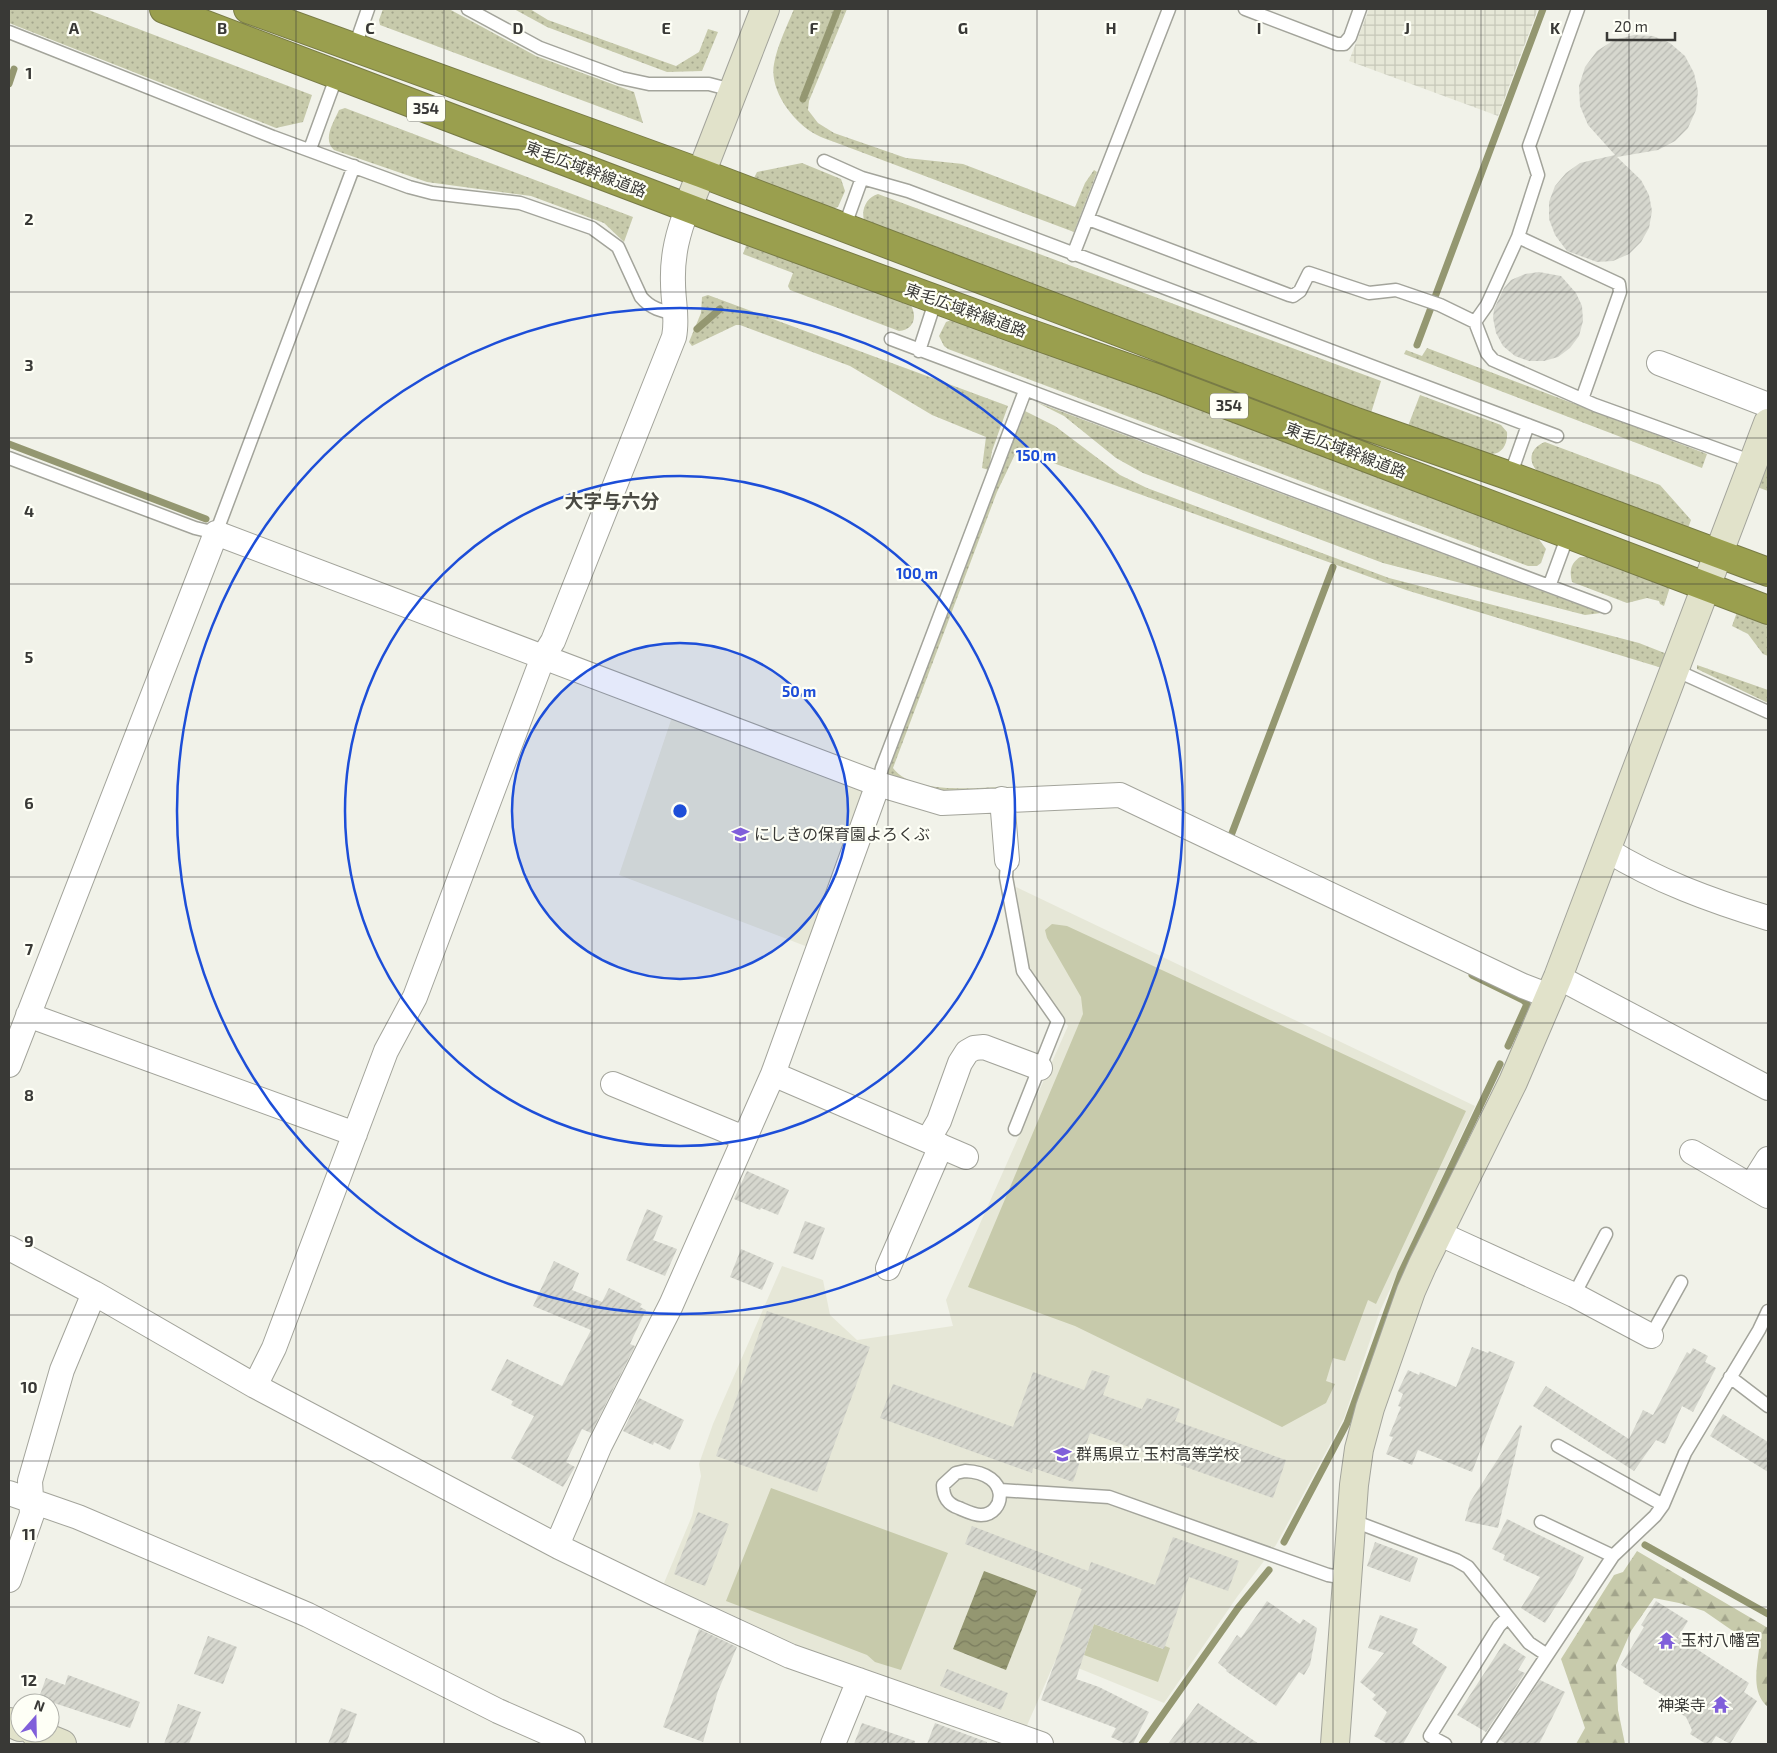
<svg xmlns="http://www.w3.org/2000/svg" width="1777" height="1753" font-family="'Exo 2','Noto Sans JP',sans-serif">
	<defs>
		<pattern id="industrial-grid" width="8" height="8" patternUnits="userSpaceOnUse" patternTransform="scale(1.25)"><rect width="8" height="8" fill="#e6e7d7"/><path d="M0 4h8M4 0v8" fill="none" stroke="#c6c7b9"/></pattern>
		<pattern id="grass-dots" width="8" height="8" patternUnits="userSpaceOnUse" patternTransform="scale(1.25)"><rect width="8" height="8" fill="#c7caab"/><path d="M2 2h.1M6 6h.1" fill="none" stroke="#a3a58c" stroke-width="1.8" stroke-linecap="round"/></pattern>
		<pattern id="forest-firs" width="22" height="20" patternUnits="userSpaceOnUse" patternTransform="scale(1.25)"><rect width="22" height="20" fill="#c7caab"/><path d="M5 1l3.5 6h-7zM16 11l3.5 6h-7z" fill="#a3a58c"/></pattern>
		<pattern id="water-waves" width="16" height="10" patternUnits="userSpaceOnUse" patternTransform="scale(1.25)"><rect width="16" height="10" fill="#949771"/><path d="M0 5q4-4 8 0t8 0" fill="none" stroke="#7a7c5e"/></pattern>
		<pattern id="building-hatch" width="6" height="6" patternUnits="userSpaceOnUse" patternTransform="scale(1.25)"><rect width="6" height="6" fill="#d6d7ce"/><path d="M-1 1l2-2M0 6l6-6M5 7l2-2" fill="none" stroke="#b8b9b2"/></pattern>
	</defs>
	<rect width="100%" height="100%" fill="#f1f2e9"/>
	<path fill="#e6e7d7" d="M 672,717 L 860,784 L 863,794 L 808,947 L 619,875 Z
		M 1016,887 L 1475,1106 L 1380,1311 L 1344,1418 L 1276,1545 L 1237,1597 L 1164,1703 L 1056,1659 L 1025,1730 L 1013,1720 L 805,1649 L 664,1583 L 692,1516 L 701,1476 L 699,1464 L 713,1424 L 782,1266 L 823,1280 L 830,1315 L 857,1340 L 953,1326 L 946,1300 L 1068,1026 L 1037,985 L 1030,971 L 1023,942 Z"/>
	<path fill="url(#industrial-grid)" d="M 1369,9 L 1538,9 L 1498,116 L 1349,61 Z"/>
	<path fill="url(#grass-dots)" d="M 9,9 L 86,9 L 312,95 L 303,122 L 276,128 L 9,23 Z
		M 383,9 L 449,9 L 536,56 L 634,92 L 643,123 L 380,25 L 379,20 Z
		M 514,9 L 530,9 L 548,20 L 676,66 L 699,52 L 708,29 L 718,32 L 702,71 L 667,72 L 547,27 Z
		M 794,9 L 847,9 L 809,101 L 808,110 L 818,123 L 834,133 L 906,158 L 963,164 L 1075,207 L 1085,183 L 1094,170 L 1097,172 L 1074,232 L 837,143 C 830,140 822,138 815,134 C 793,122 769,90 774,64 C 777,46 787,26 794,9 Z
		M 345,108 L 633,217 L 624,242 L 604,223 L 531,196 L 427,182 L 334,150 C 322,139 334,122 339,110 Z
		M 802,163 L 841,179 L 845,191 L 838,207 L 832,209 L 753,180 L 757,172 Z
		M 878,194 L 1381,381 L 1371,413 L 868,223 L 864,220 C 861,209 867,197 878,194 Z
		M 747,243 L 910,304 C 918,316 914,330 899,331 L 790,290 L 788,286 L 793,273 L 743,254 Z
		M 708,295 L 1008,406 L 992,451 L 989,470 L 982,468 L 986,437 L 932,415 L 850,366 L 740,325 L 736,325 L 692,346 L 689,342 L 701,313 L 702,297 Z
		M 951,320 L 1134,384 L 1342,461 L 1538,538 L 1546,549 L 1541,563 L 1537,566 L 1528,566 L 948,349 L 944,346 L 939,336 L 946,322 Z
		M 1427,348 L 1707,454 L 1702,468 L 1404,354 L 1406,350 L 1422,356 Z
		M 1420,395 L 1501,425 L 1507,432 C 1508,444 1502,455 1490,454 L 1408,426 Z
		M 1036,402 L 1601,613 L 1585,615 L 1383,563 L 1143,473 L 1116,458 L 1064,416 Z
		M 1025,411 L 1055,426 L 1120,475 L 1147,488 L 1389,578 L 1639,643 L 1667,654 L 1662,668 L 1406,590 L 1017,450 L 997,492 L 893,768 C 912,794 972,788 1001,787 L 1005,789 L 943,793 L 888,775 L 886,769 Z
		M 1545,442 L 1660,485 L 1691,520 L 1688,528 L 1537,471 C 1527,460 1531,447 1545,442 Z
		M 1768,460 L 1768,491 L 1757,487 Z
		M 1580,557 L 1589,557 L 1670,587 L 1664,606 L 1660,604 L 1659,601 L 1647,598 L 1627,603 L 1572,582 C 1569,571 1571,563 1580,557 Z
		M 1737,612 L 1768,624 L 1768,656 L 1763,654 L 1748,634 L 1732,626 Z
		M 1697,665 L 1768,690 L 1768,703 L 1697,669 Z"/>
	<path fill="url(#forest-firs)" d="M 1637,1551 L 1768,1628 L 1768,1707 C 1751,1693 1757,1668 1759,1649 L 1704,1611 L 1679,1603 L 1654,1598 L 1631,1631 L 1616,1665 L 1618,1710 L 1625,1744 L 1576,1744 L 1585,1728 L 1561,1659 L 1614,1575 L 1623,1572 Z"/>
	<path fill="#c7caab" d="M 1052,924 L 1067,926 L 1466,1111 L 1376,1304 L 1368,1300 L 1345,1361 L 1333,1358 L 1326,1381 L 1335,1384 L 1326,1403 L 1282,1427 L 1075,1326 L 968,1287 L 1083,1014 L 1081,997 L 1047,938 L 1045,930 Z
		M 771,1488 L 948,1553 L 901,1670 L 875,1662 L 867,1655 L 726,1601 Z
		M 1094,1624 L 1163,1649 L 1165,1646 L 1170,1648 L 1158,1682 L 1084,1655 Z"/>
	<path fill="url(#water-waves)" d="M 984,1571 L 1037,1591 L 1006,1670 L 953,1649 Z"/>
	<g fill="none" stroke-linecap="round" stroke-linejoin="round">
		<path stroke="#949771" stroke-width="7" d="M 9,84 L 14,69
			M 803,99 L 838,9
			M 697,329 L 720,309
			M 1417,345 L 1543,9
			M 9,444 L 206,519
			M 1232,833 L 1333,567
			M 1472,975 L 1523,1000 L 1527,1004 L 1508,1046
			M 1284,1542 L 1347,1423 L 1401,1273 L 1500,1064
			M 1645,1545 L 1768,1614
			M 1142,1744 L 1238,1608 L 1269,1570"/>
	</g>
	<path fill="url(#building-hatch)" d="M 1634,35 L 1653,36 L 1670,43 L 1685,56 L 1694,73 L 1698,91 L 1696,110 L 1688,128 L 1675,141 L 1658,150 L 1617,157 L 1641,180 L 1649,195 L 1652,211 L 1649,228 L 1641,242 L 1629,254 L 1613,261 L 1597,262 L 1567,251 L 1555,235 L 1549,219 L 1549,202 L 1555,186 L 1566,173 L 1580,163 L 1615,155 L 1588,125 L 1580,106 L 1579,86 L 1585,67 L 1597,51 L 1614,40 Z
		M 1539,272 L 1561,276 L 1576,293 L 1582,306 L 1583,321 L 1579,336 L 1570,348 L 1558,357 L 1544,361 L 1529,361 L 1515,356 L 1503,346 L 1496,333 L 1493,318 L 1494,309 L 1504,288 L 1511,280 L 1525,274 Z
		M 747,1171 L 789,1190 L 778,1215 L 761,1208 L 760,1210 L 734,1199 Z
		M 647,1209 L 663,1216 L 653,1240 L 677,1249 L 665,1276 L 626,1260 Z
		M 805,1221 L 825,1228 L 813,1260 L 793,1253 Z
		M 741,1249 L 774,1263 L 762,1290 L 730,1277 Z
		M 554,1261 L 579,1273 L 572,1290 L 602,1302 L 609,1288 L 642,1304 L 640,1307 L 646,1310 L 630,1344 L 635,1346 L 591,1433 L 582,1429 L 566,1462 L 575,1467 L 563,1487 L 511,1458 L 534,1416 L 511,1405 L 513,1401 L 491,1390 L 507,1359 L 562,1386 L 591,1330 L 533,1306 Z
		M 767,1311 L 870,1347 L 817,1492 L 716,1456 Z
		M 1472,1347 L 1488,1353 L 1489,1351 L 1515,1362 L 1472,1472 L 1418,1450 L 1412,1465 L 1386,1454 L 1393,1437 L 1389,1436 L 1401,1407 L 1398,1406 L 1403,1394 L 1398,1391 L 1408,1370 L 1419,1375 L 1420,1372 L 1456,1387 Z
		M 1693,1348 L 1708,1356 L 1705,1362 L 1716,1368 L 1693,1412 L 1682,1406 L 1665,1444 L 1656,1440 L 1634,1471 L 1533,1406 L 1546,1386 L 1629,1439 L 1643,1410 L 1653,1415 L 1687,1352 L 1690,1354 Z
		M 1092,1370 L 1110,1376 L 1103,1395 L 1142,1409 L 1147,1398 L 1180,1409 L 1175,1421 L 1286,1460 L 1273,1498 L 1090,1433 L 1073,1482 L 1033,1468 L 1032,1473 L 880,1418 L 893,1384 L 1013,1427 L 1033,1372 L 1084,1390 Z
		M 639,1398 L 684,1420 L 670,1450 L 654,1442 L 653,1445 L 623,1431 Z
		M 1723,1414 L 1768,1442 L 1768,1472 L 1710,1436 Z
		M 1520,1425 L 1522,1426 L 1498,1528 L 1465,1521 L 1470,1502 Z
		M 698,1512 L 729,1524 L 705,1586 L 674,1574 Z
		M 1507,1519 L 1584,1557 L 1572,1581 L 1545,1623 L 1521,1608 L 1540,1577 L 1503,1560 L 1505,1555 L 1492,1549 Z
		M 972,1526 L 1088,1571 L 1091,1562 L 1155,1585 L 1173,1537 L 1239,1561 L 1228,1591 L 1189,1577 L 1164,1649 L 1094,1624 L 1076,1679 L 1099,1687 L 1149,1712 L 1133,1744 L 1126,1744 L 1111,1737 L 1116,1728 L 1041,1700 L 1082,1589 L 965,1544 Z
		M 1375,1542 L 1418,1558 L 1410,1582 L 1367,1566 Z
		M 1267,1601 L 1300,1624 L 1303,1619 L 1317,1628 L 1310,1665 L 1304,1675 L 1299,1672 L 1276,1706 L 1226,1671 L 1227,1670 L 1218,1663 L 1237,1635 L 1241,1638 Z
		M 1656,1601 L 1688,1621 L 1678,1637 L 1749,1683 L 1744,1692 L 1757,1701 L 1730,1744 L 1716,1736 L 1711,1744 L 1706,1744 L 1690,1734 L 1692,1730 L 1686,1717 L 1681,1714 L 1684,1708 L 1643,1683 L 1644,1680 L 1621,1665 L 1644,1627 L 1641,1625 Z
		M 1380,1615 L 1418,1629 L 1412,1643 L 1447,1667 L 1403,1744 L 1388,1744 L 1374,1736 L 1387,1712 L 1372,1699 L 1376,1695 L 1360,1682 L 1384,1653 L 1368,1648 Z
		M 699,1629 L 737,1647 L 718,1691 L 703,1742 L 663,1727 Z
		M 208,1636 L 237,1647 L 223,1684 L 194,1674 Z
		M 1504,1643 L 1526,1657 L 1518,1670 L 1525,1673 L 1486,1732 L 1457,1715 Z
		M 947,1669 L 1008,1693 L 1001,1710 L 940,1686 Z
		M 68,1675 L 140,1702 L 130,1728 L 54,1703 L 37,1703 L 46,1678 L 65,1685 Z
		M 1540,1680 L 1565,1692 L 1539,1744 L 1506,1744 L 1500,1740 Z
		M 1198,1703 L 1259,1744 L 1168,1744 Z
		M 178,1704 L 201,1712 L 189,1744 L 164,1744 Z
		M 341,1708 L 357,1714 L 346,1744 L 328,1744 Z
		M 862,1723 L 915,1741 L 915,1744 L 854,1744 Z
		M 935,1723 L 987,1742 L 987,1744 L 927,1744 Z"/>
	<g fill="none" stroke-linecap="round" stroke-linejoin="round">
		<defs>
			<path id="lane" d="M 468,9 L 540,48 L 621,78 L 649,84 L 709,84 L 732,90
				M 1245,9 L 1337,44 L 1344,44 L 1350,37 L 1360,9
				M 9,32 L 273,137 L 409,187 L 432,193 L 520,203 L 592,228 L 618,247 L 641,297 C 651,309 662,311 677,314
				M 355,46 L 368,9
				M 310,149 L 337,75
				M 824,161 L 862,178 L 908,191 L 1557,436
				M 1088,219 L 1289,295 L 1293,296 L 1300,291 L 1309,273 L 1369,293 L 1396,290 L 1440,305 L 1475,322 L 1487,353 L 1493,360 L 1595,405 L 1753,462
				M 844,228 L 862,178
				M 1518,237 L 1619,284 L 1620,292 L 1582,399
				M 1073,255 L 1169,9
				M 1475,322 L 1487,305 L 1518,237 L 1538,175 L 1529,146 L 1578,9
				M 891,339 L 1605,607
				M 919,351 L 936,299
				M 9,458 L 195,528 L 216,533 L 354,166
				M 1510,476 L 1528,425
				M 1550,584 L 1568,535
				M 1675,670 L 1768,712
				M 878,784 L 882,768 L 1025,391
				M 1007,860 L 1006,877 L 1023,971 L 1058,1021 L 1015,1129
				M 1574,1295 L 1606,1234
				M 1651,1336 L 1681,1282
				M 1730,1377 L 1768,1406
				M 1558,1446 L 1663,1505
				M 965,1471 C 1012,1473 1005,1515 981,1515 C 974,1515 966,1511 959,1508 C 947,1504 943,1497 943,1485 L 956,1473 Z
				M 1000,1490 L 1109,1497 L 1328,1575 L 1346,1578
				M 1351,1520 L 1456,1560 L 1468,1567 L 1529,1643 L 1547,1655
				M 1541,1522 L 1613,1556
				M 1445,1744 L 1430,1736 L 1499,1626 L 1507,1618
				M 1488,1744 L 1613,1556 L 1655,1516 L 1663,1505 L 1685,1453 L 1759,1330 L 1768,1311"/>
			<path id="street" d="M 1659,363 L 1768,405
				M 1002,799 L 1007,860
				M 1607,850 C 1657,881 1712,901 1768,918
				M 1558,977 L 1768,1088
				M 28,1015 L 355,1134
				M 9,1065 L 216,533 L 878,784 L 942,803 L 1120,795 L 1523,986 L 1549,996
				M 773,1074 L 966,1157
				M 613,1084 L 744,1138
				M 928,1140 L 939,1121 L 960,1063 L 967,1052 L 974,1048 L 984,1047 L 1040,1068
				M 1692,1152 L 1768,1196
				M 1751,1186 L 1768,1159
				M 1438,1233 L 1574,1295 L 1651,1336
				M 9,1248 L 94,1293 L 255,1386 L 559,1547 L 656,1594 L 790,1656 L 1041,1744
				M 888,1268 L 941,1146
				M 255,1386 L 274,1348 L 386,1051 L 415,997 L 543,657 L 553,641 L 674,337 C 678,318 673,302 673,283 C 672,255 678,232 688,207
				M 9,1493 L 78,1517 L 308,1615 L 498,1711 L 573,1744
				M 559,1547 L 561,1536 L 600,1445 L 671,1305 L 773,1074 L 878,784
				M 9,1580 L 32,1514 L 30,1481 L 62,1370 L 94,1293
				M 833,1744 L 859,1680"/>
			<path id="secondary" d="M 688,207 L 765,9
				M 9,1722 L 20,1727
				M 35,1733 L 62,1744
				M 1335,1744 L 1354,1485 L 1359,1449 L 1370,1408 L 1411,1291 L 1423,1264 L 1513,1082 L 1558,977 L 1768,423"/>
			<path id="highway" d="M 164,9 L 725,222 L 1014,328 L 1159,379 L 1768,610
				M 248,9 L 701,173 L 1356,422 L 1510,476 L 1768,572"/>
		</defs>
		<use href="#lane" stroke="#a3a49b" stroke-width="15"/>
		<use href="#street" stroke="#a3a49b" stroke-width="26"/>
		<use href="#secondary" stroke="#a3a49b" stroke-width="30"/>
		<use href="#highway" stroke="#787b46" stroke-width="30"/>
		<use href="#lane" stroke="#fff" stroke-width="12"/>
		<use href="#street" stroke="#fff" stroke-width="24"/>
		<use href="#secondary" stroke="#e1e2ca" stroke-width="28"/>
		<use href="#highway" stroke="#9a9f4e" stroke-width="28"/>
	</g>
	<path fill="none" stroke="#393936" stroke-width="1" stroke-opacity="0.55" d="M 148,9 L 148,1744M 296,9 L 296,1744M 444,9 L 444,1744M 592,9 L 592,1744M 740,9 L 740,1744M 888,9 L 888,1744M 1037,9 L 1037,1744M 1185,9 L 1185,1744M 1333,9 L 1333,1744M 1481,9 L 1481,1744M 1629,9 L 1629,1744M 9,146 L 1768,146M 9,292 L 1768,292M 9,438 L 1768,438M 9,584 L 1768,584M 9,730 L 1768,730M 9,877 L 1768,877M 9,1023 L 1768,1023M 9,1169 L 1768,1169M 9,1315 L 1768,1315M 9,1461 L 1768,1461M 9,1607 L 1768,1607"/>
	<circle cx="680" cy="811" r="168" fill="#1d4ed8" fill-opacity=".12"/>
	<g fill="none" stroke="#1d4ed8" stroke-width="2.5">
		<circle cx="680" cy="811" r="168"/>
		<circle cx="680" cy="811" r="335"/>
		<circle cx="680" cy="811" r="503"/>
	</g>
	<defs>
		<symbol id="school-bare" viewBox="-9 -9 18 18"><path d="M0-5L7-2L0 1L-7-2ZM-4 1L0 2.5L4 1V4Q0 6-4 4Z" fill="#805fda" stroke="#fefff6" stroke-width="2.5" paint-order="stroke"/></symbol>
		<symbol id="temple-bare" viewBox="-9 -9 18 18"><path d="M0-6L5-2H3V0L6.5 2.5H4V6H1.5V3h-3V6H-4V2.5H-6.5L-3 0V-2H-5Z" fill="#805fda" stroke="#fefff6" stroke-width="2.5" paint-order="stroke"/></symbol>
	</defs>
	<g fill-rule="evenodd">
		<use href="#school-bare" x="728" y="822" width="25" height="25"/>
		<use href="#school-bare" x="1050" y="1442" width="25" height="25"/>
		<use href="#temple-bare" x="1654" y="1628" width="25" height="25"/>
		<use href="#temple-bare" x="1708" y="1692" width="25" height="25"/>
	</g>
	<g text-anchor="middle" stroke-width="4.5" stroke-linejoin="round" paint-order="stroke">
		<g fill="#fefff6" stroke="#747470" stroke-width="1">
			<rect x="407" y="96.5" width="38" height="25" rx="4"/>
			<rect x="1210" y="393.5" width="38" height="25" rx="4"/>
		</g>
		<g font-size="15" font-weight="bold" fill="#393936">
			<text x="426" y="114">354</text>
			<text x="1229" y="411">354</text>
		</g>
		<g font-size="16" fill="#393936" stroke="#fefff6">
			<text transform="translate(586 169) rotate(21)" y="6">東毛広域幹線道路</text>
			<text transform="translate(966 310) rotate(20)" y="6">東毛広域幹線道路</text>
			<text transform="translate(1346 450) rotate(21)" y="6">東毛広域幹線道路</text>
		</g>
		<g font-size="16" fill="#393936" stroke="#fefff6" text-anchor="start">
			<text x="754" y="840">にしきの保育園よろくぶ</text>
			<text x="1076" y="1460">群馬県立 玉村高等学校</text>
			<text x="1681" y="1646">玉村八幡宮</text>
			<text x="1706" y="1711" text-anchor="end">神楽寺</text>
		</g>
		<g font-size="19" font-weight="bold" fill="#4b4b44" stroke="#fefff6">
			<text x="612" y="508">大字与六分</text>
		</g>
	</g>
	<g font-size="16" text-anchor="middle" font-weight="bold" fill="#393936" stroke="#fefff6" stroke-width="4.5" stroke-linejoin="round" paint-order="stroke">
		<text x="74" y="34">A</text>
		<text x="222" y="34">B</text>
		<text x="370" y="34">C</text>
		<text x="518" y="34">D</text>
		<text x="666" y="34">E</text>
		<text x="814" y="34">F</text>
		<text x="963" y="34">G</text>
		<text x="1111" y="34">H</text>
		<text x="1259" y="34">I</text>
		<text x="1407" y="34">J</text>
		<text x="1555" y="34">K</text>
		<text x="29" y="79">1</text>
		<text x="29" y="225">2</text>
		<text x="29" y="371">3</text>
		<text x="29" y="517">4</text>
		<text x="29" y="663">5</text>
		<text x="29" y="809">6</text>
		<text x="29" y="955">7</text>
		<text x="29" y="1101">8</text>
		<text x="29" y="1247">9</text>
		<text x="29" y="1393">10</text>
		<text x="29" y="1540">11</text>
		<text x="29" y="1686">12</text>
	</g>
	<circle cx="680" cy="811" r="8" fill="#1d4ed8" stroke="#fefff6" stroke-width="2.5"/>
	<g font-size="15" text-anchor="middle" font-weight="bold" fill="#1d4ed8" stroke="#fefff6" stroke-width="4.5" stroke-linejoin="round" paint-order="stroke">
		<text x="1036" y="461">150 m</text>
		<text x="917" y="579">100 m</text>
		<text x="799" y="697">50 m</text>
	</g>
	<rect width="1777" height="1753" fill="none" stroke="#393936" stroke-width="20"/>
	<g transform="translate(35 1718) rotate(20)"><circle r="24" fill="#fefff6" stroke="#afb0a9"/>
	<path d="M0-4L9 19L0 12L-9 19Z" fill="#805fda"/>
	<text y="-8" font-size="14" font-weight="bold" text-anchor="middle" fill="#393936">N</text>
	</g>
	<path d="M1607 32v8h68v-8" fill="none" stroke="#393936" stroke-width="2.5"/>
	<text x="1614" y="32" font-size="15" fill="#393936" stroke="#fefff6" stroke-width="4" paint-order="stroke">20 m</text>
</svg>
